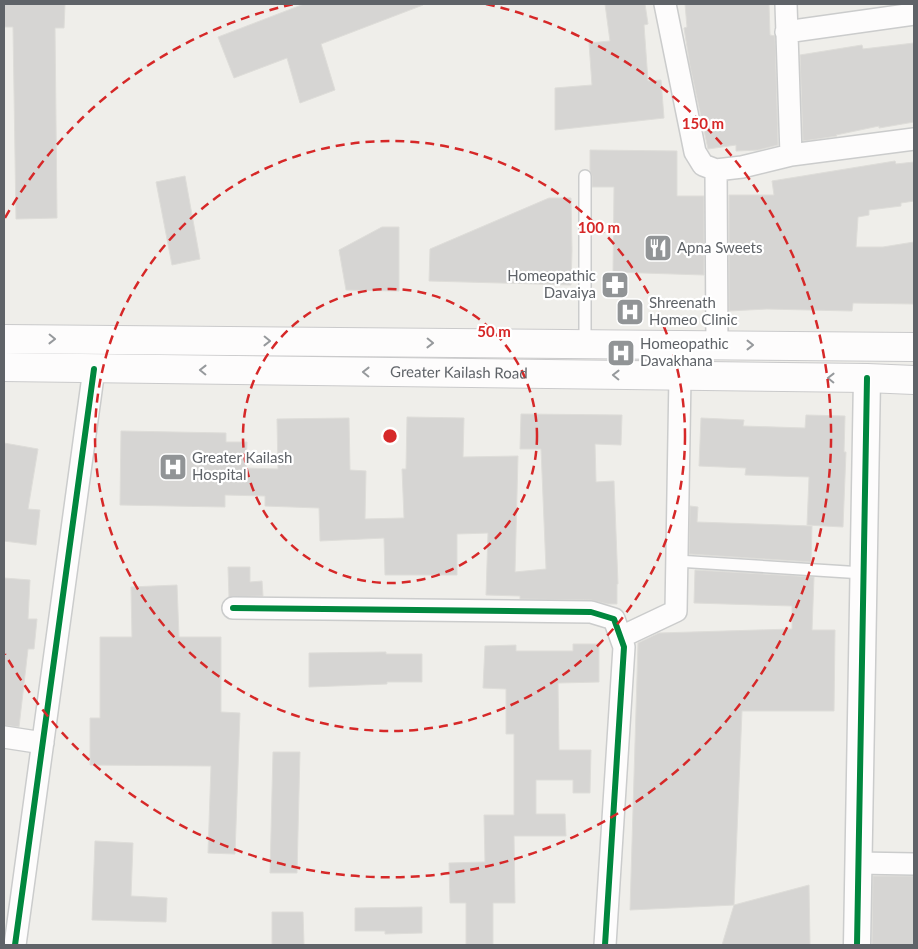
<svg xmlns="http://www.w3.org/2000/svg" width="918" height="949" font-family="Lato,sans-serif">
	<rect width="100%" height="100%" fill="#efeeea"/>
	<path fill="#d6d5d3" stroke="#deddd9" d="M 4,4 L 65,4 L 64,28 L 55,28 L 57,218 L 16,219 L 13,27 L 4,27 Z
		M 304,4 L 423,4 L 423,5 L 321,44 L 335,90 L 300,103 L 287,58 L 234,78 L 218,37 Z
		M 605,4 L 645,4 L 648,24 L 644,25 L 648,81 L 661,80 L 664,118 L 555,130 L 555,88 L 592,85 L 589,43 L 610,41 Z
		M 685,4 L 769,4 L 770,35 L 775,36 L 778,145 L 758,150 L 736,151 L 736,145 L 708,149 L 690,66 L 684,28 L 687,27 Z
		M 914,43 L 914,122 L 879,128 L 879,126 L 836,135 L 837,136 L 803,141 L 800,55 L 862,45 L 863,49 Z
		M 590,150 L 677,151 L 677,196 L 704,196 L 704,275 L 613,272 L 614,187 L 592,187 L 592,176 L 590,170 Z
		M 895,161 L 896,164 L 914,162 L 914,201 L 901,203 L 901,206 L 869,210 L 869,215 L 858,217 L 856,247 L 883,247 L 914,242 L 914,304 L 853,303 L 852,311 L 767,309 L 729,311 L 729,195 L 774,195 L 772,181 Z
		M 185,176 L 200,259 L 172,265 L 156,182 Z
		M 549,198 L 571,198 L 572,251 L 571,285 L 429,281 L 430,249 Z
		M 382,227 L 399,227 L 399,291 L 346,290 L 339,250 Z
		M 521,414 L 622,415 L 621,445 L 595,444 L 596,482 L 614,481 L 618,584 L 617,584 L 617,604 L 608,604 L 591,600 L 520,599 L 520,596 L 486,595 L 488,533 L 457,534 L 457,575 L 385,575 L 384,538 L 320,541 L 319,508 L 265,506 L 265,496 L 225,495 L 225,507 L 120,505 L 121,431 L 226,433 L 226,442 L 247,442 L 246,468 L 278,469 L 277,419 L 349,418 L 350,470 L 366,471 L 365,519 L 404,518 L 402,469 L 406,469 L 407,417 L 464,418 L 463,457 L 518,456 L 515,572 L 546,569 L 541,449 L 520,449 Z
		M 806,415 L 845,416 L 844,452 L 846,452 L 843,527 L 807,525 L 809,477 L 745,475 L 746,468 L 699,466 L 701,418 L 744,420 L 743,426 L 805,428 Z
		M 4,443 L 38,449 L 28,509 L 40,510 L 36,545 L 4,541 Z
		M 690,506 L 698,507 L 697,522 L 812,526 L 811,562 L 689,554 Z
		M 228,567 L 250,567 L 250,582 L 262,581 L 263,596 L 229,597 Z
		M 695,570 L 814,577 L 812,630 L 835,630 L 834,711 L 742,711 L 734,905 L 630,910 L 638,643 L 659,633 L 792,629 L 792,606 L 694,603 Z
		M 4,578 L 30,580 L 28,619 L 37,619 L 34,649 L 28,649 L 19,727 L 4,725 Z
		M 177,585 L 179,637 L 221,637 L 221,712 L 240,713 L 235,854 L 208,853 L 211,766 L 90,765 L 90,718 L 100,718 L 100,637 L 132,637 L 131,587 Z
		M 573,644 L 599,644 L 599,682 L 558,683 L 559,750 L 591,750 L 590,793 L 573,793 L 573,780 L 536,780 L 536,814 L 565,814 L 566,836 L 514,836 L 515,903 L 493,903 L 493,945 L 466,945 L 466,903 L 450,903 L 449,863 L 485,862 L 484,815 L 514,815 L 514,734 L 506,734 L 506,689 L 483,688 L 485,646 L 516,645 L 516,651 L 573,651 Z
		M 386,652 L 386,654 L 422,654 L 422,682 L 387,682 L 387,684 L 309,687 L 309,653 Z
		M 273,752 L 300,752 L 297,873 L 270,873 Z
		M 95,841 L 133,843 L 131,896 L 167,898 L 166,922 L 92,920 Z
		M 873,876 L 914,876 L 914,945 L 872,945 Z
		M 809,885 L 810,945 L 722,945 L 734,905 Z
		M 422,907 L 422,933 L 385,934 L 385,931 L 355,931 L 355,908 Z
		M 272,912 L 303,912 L 304,945 L 272,945 Z"/>
	<g fill="none" stroke-linecap="round" stroke-linejoin="round">
		<defs>
			<path id="service" d="M 585,176 L 585,345
				M 677,561 L 863,573"/>
			<path id="minor" d="M 665,4 L 695,152 L 703,165 L 716,170 L 742,167 L 791,155 L 914,139
				M 786,4 L 791,155
				M 786,32 L 914,14
				M 716,170 L 717,345
				M 233,608 L 591,612 L 614,619 L 624,647 L 605,945
				M 621,637 L 676,611 L 680,376
				M 4,737 L 43,743
				M 858,863 L 914,864
				M 15,945 L 94,369"/>
			<path id="tertiary" d="M 857,945 L 867,378"/>
			<g id="secondary">
				<path d="M 4,339 L 914,347"/>
				<path id="s1" d="M 4,367 L 867,378 L 914,380"/>
			</g>
		</defs>
		<use href="#service" stroke="#cbcccc" stroke-width="14"/>
		<use href="#minor" stroke="#cbcccc" stroke-width="24"/>
		<use href="#tertiary" stroke="#cbcccc" stroke-width="29"/>
		<use href="#secondary" stroke="#cacacb" stroke-width="30"/>
		<use href="#service" stroke="#fdfcfc" stroke-width="11"/>
		<use href="#minor" stroke="#fdfcfc" stroke-width="21"/>
		<use href="#tertiary" stroke="#fdfcfc" stroke-width="26"/>
		<use href="#secondary" stroke="#fdfcfc" stroke-width="28"/>
		<defs>
			<path id="cycleway" d="M 233,608 L 591,612 L 614,619 L 624,647 L 605,945
				M 15,945 L 94,369
				M 857,945 L 867,378"/>
		</defs>
		<use href="#cycleway" stroke="#fff" stroke-width="9"/>
		<use href="#cycleway" stroke="#00873e" stroke-width="6"/>
	</g>
	<defs><path id="oneway-chevron" d="M-2-3.5L2.5 0L-2 3.5" fill="none" stroke-width="1.6" stroke-linecap="round" stroke-linejoin="round" transform="scale(1.25)"/></defs>
	<g stroke="#96999c">
		<use href="#oneway-chevron" transform="translate(52 339) rotate(1)"/>
		<use href="#oneway-chevron" transform="translate(267 341) rotate(1)"/>
		<use href="#oneway-chevron" transform="translate(430 343) rotate(1)"/>
		<use href="#oneway-chevron" transform="translate(750 345)"/>
		<use href="#oneway-chevron" transform="translate(203 370) rotate(-179)"/>
		<use href="#oneway-chevron" transform="translate(366 372) rotate(-179)"/>
		<use href="#oneway-chevron" transform="translate(616 375) rotate(-179)"/>
		<use href="#oneway-chevron" transform="translate(831 378) rotate(-179)"/>
	</g>
	<g fill="none" stroke="#d62828" stroke-width="2.5" stroke-dasharray="9 6">
		<circle cx="390" cy="436" r="147"/>
		<circle cx="390" cy="436" r="295"/>
		<path d="M5 218A442 442 0 0 1 294 4M486 4A442 442 0 1 1 5 654"/>
	</g>
	<defs>
		<symbol id="restaurant-square" viewBox="-11 -11 22 22"><rect x="-9" y="-9" width="18" height="18" rx="4" fill="#919496" stroke="#fff"/><path d="M-5-6h1v4h1v-4h1v4h1v-4h1v5L-1.5 .5V6h-2V.5L-5-1ZM5-6V6H3V1.5H1.5Q1.5-4 5-6Z" fill="#fff"/></symbol>
		<symbol id="pharmacy-square" viewBox="-11 -11 22 22"><rect x="-9" y="-9" width="18" height="18" rx="4" fill="#919496" stroke="#fff"/><path d="M-2-6h4v4h4v4h-4v4h-4v-4h-4v-4h4Z" fill="#fff"/></symbol>
		<symbol id="hospital-square" viewBox="-11 -11 22 22"><rect x="-9" y="-9" width="18" height="18" rx="4" fill="#919496" stroke="#fff"/><path d="M-5-5h3v3.5h4V-5h3V5h-3V1.5h-4V5h-3Z" fill="#fff"/></symbol>
	</defs>
	<g fill-rule="evenodd">
		<use href="#restaurant-square" x="642" y="232" width="32" height="32"/>
		<use href="#pharmacy-square" x="599" y="269" width="32" height="32"/>
		<use href="#hospital-square" x="614" y="296" width="32" height="32"/>
		<use href="#hospital-square" x="605" y="337" width="32" height="32"/>
		<use href="#hospital-square" x="157" y="451" width="32" height="32"/>
	</g>
	<g text-anchor="middle" stroke-width="4.5" stroke-linejoin="round" paint-order="stroke">
		<g font-size="15" fill="#5f6368" stroke="#fff" text-anchor="start">
			<text x="677" y="253">Apna Sweets</text>
			<text x="596" y="281" text-anchor="end">Homeopathic<tspan x="596" dy="17">Davaiya</tspan></text>
			<text x="649" y="308">Shreenath<tspan x="649" dy="17">Homeo Clinic</tspan></text>
			<text x="640" y="349">Homeopathic<tspan x="640" dy="17">Davakhana</tspan></text>
			<text x="192" y="463">Greater Kailash<tspan x="192" dy="17">Hospital</tspan></text>
		</g>
		<g font-size="15" fill="#5f6368" stroke="#fff">
			<text dy="5" stroke="none"><textPath href="#s1" startOffset="455">Greater Kailash Road</textPath></text>
		</g>
	</g>
	<circle cx="390" cy="436" r="8" fill="#d62828" stroke="#fff" stroke-width="2.5"/>
	<g font-size="15" text-anchor="middle" font-weight="bold" fill="#d62828" stroke="#fff" stroke-width="4.5" stroke-linejoin="round" paint-order="stroke">
		<text x="703" y="129">150 m</text>
		<text x="599" y="233">100 m</text>
		<text x="494" y="337">50 m</text>
	</g>
	<rect width="918" height="949" fill="none" stroke="#5f6368" stroke-width="10"/>
</svg>
